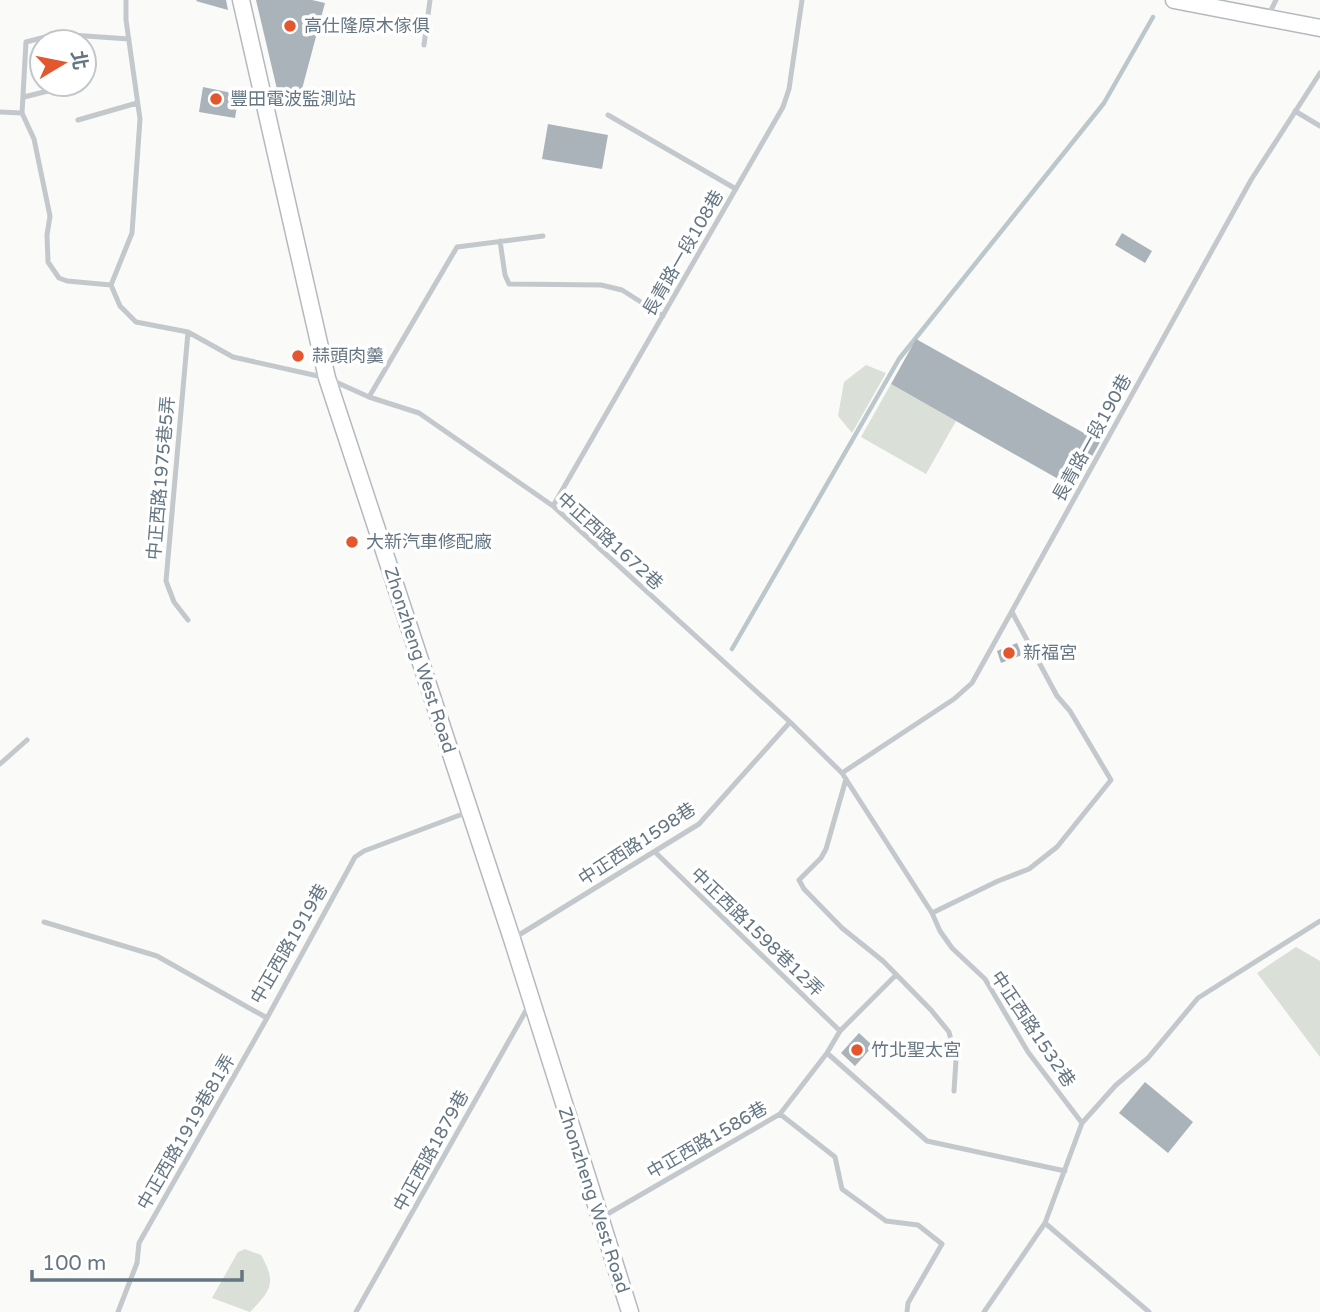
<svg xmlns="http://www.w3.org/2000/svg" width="1320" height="1312" font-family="'Varela Round','Noto Sans TC',sans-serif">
	<rect width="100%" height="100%" fill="#fafaf8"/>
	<path fill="#dadfd7" d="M 866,365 L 886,373 L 852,433 L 838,416 L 844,382 Z
		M 891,384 L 956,421 L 926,474 L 861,437 Z
		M 1296,947 L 1320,961 L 1320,1057 L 1257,973 Z
		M 245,1249 L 261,1255 C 277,1283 271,1290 250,1312 L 212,1298 L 238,1252 Z"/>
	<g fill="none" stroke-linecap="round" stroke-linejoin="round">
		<path stroke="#bbc7cb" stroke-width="4.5" d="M 732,649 L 899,359 L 1104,103 L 1153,17"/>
	</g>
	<path fill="#aab3b9" d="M 197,0 L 226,0 L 228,10 L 196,1 Z
		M 256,0 L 312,0 L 325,3 L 298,104 L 280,102 Z
		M 203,87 L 232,93 L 230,105 L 237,106 L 235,118 L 199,112 Z
		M 548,124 L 608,135 L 602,169 L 542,159 Z
		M 1122,233 L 1152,251 L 1145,263 L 1115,245 Z
		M 916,339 L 1100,442 L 1074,488 L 891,384 Z
		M 1017,643 L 1022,655 L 1001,663 L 997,651 Z
		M 859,1033 L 873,1046 L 855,1066 L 841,1053 Z
		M 1145,1082 L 1193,1122 L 1168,1153 L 1119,1113 Z"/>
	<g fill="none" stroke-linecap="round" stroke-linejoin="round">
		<defs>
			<path id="secondary" d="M 241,0 L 327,378 L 512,939 L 630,1312
				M 1174,0 L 1320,28"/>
		</defs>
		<use href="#secondary" stroke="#b3babf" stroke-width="19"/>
		<path stroke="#c3c8cc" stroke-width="5" d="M 1268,16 L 1276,0
			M 57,34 L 26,42 L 22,113 L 34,139 L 50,216 L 47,235 L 48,262 L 59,278 L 67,281 L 111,285
			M 57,42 L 57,34 L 129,39
			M 424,45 L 430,0
			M 24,97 L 60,88 L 59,84
			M 1295,111 L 1320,126
			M 0,112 L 22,113
			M 608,115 L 736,189
			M 78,120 L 137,103
			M 500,241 L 505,275 L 509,284 L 601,285 L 622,290 L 663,316
			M 111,285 L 120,306 L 136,322 L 188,332 L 233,357 L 327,378 L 369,397 L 419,413 L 553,506 L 790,722 L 842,773 L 932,913 L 940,931 L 952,948 L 985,979 L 1028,1052 L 1082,1123
			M 111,285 L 132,233 L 140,119 L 126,20 L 126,0
			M 369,397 L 457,247 L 543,236
			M 553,506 L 783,107 L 789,89 L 802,0
			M 188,620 L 174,602 L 166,581 L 188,332
			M 0,764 L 27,740
			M 842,773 L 954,699 L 972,683 L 1251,180 L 1320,73
			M 846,779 L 826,849 L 821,858 L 799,880 L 804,889 L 842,928 L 883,961 L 931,1010 L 949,1032 L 956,1060 L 954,1091
			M 656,853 L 840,1031
			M 932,913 L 998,881 L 1029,869 L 1057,847 L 1111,780 L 1070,711 L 1057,696 L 1012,612
			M 44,922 L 157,956 L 267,1018 L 355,857 L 364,851 L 468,812
			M 514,938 L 699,824 L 790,722
			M 827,1053 L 927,1141 L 1065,1171
			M 780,1114 L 835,1157 L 842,1189 L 886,1221 L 918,1225 L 942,1244 L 908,1303 L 907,1312
			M 604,1216 L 780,1114 L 827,1053 L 840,1031 L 896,975
			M 1045,1223 L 1149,1312
			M 118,1312 L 137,1263 L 139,1243 L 267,1018
			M 356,1312 L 528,1007
			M 984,1312 L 1045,1223 L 1082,1123 L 1116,1085 L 1148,1058 L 1198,998 L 1320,921"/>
		<use href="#secondary" stroke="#fff" stroke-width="16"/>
	</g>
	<g fill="#e4572e" stroke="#fff" stroke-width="2.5">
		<circle cx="290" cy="26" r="7"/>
		<circle cx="216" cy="99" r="7"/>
		<circle cx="298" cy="356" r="7"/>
		<circle cx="352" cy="542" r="7"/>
		<circle cx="1009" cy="653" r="7"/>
		<circle cx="857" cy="1050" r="7"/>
	</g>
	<g text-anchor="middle" stroke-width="7" stroke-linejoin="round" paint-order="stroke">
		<g font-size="18" fill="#657683" stroke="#fff" text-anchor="start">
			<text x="304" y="32">高仕隆原木傢俱</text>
			<text x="230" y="105">豐田電波監測站</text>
			<text x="312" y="362">蒜頭肉羹</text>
			<text x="366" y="548">大新汽車修配廠</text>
			<text x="1023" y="659">新福宮</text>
			<text x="871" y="1056">竹北聖太宮</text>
		</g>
		<g font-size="18" fill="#657683" stroke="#fff">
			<text transform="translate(683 253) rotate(-60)" y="6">長青路一段108巷</text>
			<text transform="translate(1092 438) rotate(-61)" y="6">長青路一段190巷</text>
			<text transform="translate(161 478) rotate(-85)" y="6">中正西路1975巷5弄</text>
			<text transform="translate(610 541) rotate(42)" y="6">中正西路1672巷</text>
			<text transform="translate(420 660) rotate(72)" y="6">Zhonzheng West Road</text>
			<text transform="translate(637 844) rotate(-33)" y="6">中正西路1598巷</text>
			<text transform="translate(757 932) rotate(44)" y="6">中正西路1598巷12弄</text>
			<text transform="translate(289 944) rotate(-60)" y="6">中正西路1919巷</text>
			<text transform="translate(1033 1029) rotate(56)" y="6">中正西路1532巷</text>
			<text transform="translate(186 1132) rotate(-60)" y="6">中正西路1919巷81弄</text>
			<text transform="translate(707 1140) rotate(-30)" y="6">中正西路1586巷</text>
			<text transform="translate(431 1151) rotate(-61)" y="6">中正西路1879巷</text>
			<text transform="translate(594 1200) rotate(72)" y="6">Zhonzheng West Road</text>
		</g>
	</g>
	<g transform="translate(63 63) rotate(80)"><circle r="33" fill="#ffffff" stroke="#c1c8cd" stroke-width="2"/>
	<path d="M0-5L12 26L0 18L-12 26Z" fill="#e4572e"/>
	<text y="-10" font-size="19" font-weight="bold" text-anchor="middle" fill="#657683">北</text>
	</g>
	<path d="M32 1270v10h210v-10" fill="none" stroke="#657683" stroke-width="3.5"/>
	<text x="42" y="1270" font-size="21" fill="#657683" stroke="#ffffff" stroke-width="5" paint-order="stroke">100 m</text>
</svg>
